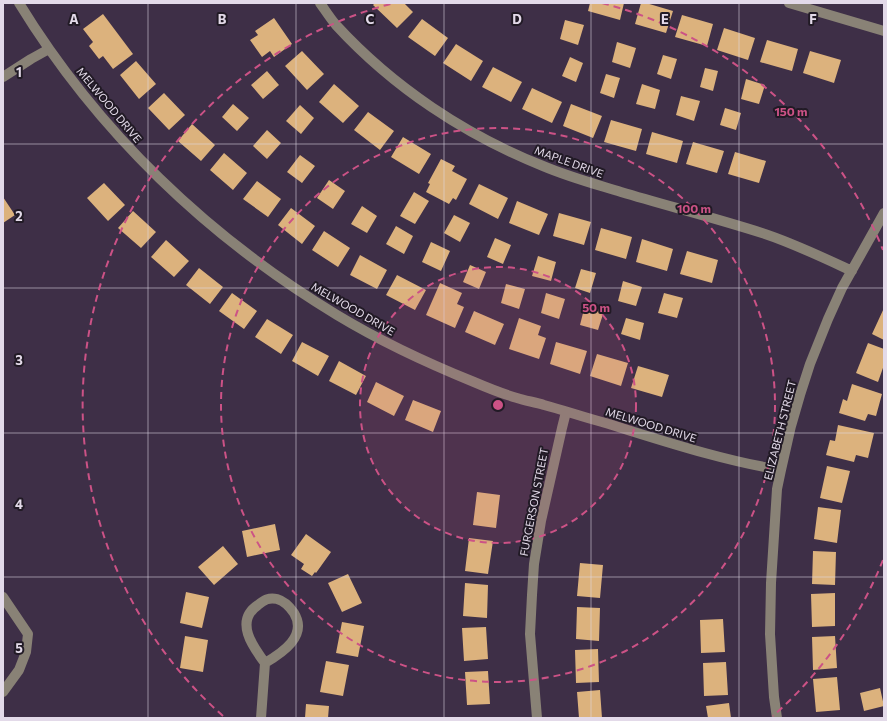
<svg xmlns="http://www.w3.org/2000/svg" width="887" height="721" font-family="Commissioner,sans-serif">
	<rect width="100%" height="100%" fill="#3e2f47"/>
	<path fill="#dcb27d" d="M 375,3 L 404,3 L 413,12 L 397,28 L 373,5 Z
		M 590,3 L 624,3 L 620,20 L 588,11 Z
		M 641,3 L 646,3 L 673,11 L 666,33 L 635,24 Z
		M 103,14 L 133,54 L 113,69 L 103,56 L 99,59 L 89,46 L 93,42 L 83,29 Z
		M 682,15 L 713,24 L 707,46 L 675,37 Z
		M 274,18 L 292,44 L 274,57 L 270,51 L 262,57 L 250,40 L 258,35 L 255,31 Z
		M 422,19 L 448,38 L 435,56 L 408,37 Z
		M 565,20 L 584,25 L 578,45 L 560,39 Z
		M 724,28 L 755,38 L 748,60 L 717,50 Z
		M 767,40 L 798,49 L 792,71 L 760,62 Z
		M 617,42 L 636,48 L 630,68 L 612,62 Z
		M 456,44 L 483,61 L 471,81 L 443,63 Z
		M 302,51 L 324,74 L 307,90 L 285,66 Z
		M 810,51 L 841,60 L 834,83 L 803,73 Z
		M 663,55 L 677,59 L 671,79 L 657,74 Z
		M 570,57 L 583,63 L 576,82 L 562,76 Z
		M 136,61 L 156,84 L 139,99 L 120,75 Z
		M 493,67 L 522,82 L 511,102 L 482,87 Z
		M 705,68 L 718,71 L 713,91 L 700,87 Z
		M 267,71 L 279,85 L 263,99 L 251,85 Z
		M 606,74 L 620,78 L 614,98 L 600,93 Z
		M 746,79 L 765,85 L 759,104 L 741,99 Z
		M 334,84 L 359,106 L 343,123 L 319,102 Z
		M 642,84 L 660,90 L 655,109 L 636,104 Z
		M 532,88 L 562,102 L 552,123 L 522,109 Z
		M 164,93 L 185,115 L 169,130 L 148,108 Z
		M 681,96 L 700,101 L 694,121 L 676,115 Z
		M 233,104 L 249,118 L 237,131 L 222,117 Z
		M 571,104 L 602,116 L 593,138 L 563,126 Z
		M 300,105 L 314,118 L 301,134 L 286,121 Z
		M 725,108 L 741,113 L 736,130 L 720,125 Z
		M 368,112 L 394,131 L 380,150 L 354,130 Z
		M 611,120 L 642,129 L 636,151 L 604,142 Z
		M 192,124 L 215,145 L 201,161 L 178,141 Z
		M 267,130 L 281,143 L 267,159 L 253,146 Z
		M 652,132 L 683,141 L 677,163 L 646,154 Z
		M 403,137 L 431,154 L 419,174 L 391,157 Z
		M 693,142 L 724,151 L 717,173 L 686,164 Z
		M 735,152 L 766,161 L 759,183 L 728,174 Z
		M 224,153 L 247,173 L 233,190 L 210,170 Z
		M 300,155 L 315,166 L 302,183 L 287,172 Z
		M 441,159 L 455,166 L 452,171 L 467,179 L 456,200 L 453,198 L 449,204 L 426,192 L 430,184 L 428,183 Z
		M 329,180 L 345,191 L 333,209 L 317,198 Z
		M 257,181 L 281,199 L 268,217 L 243,199 Z
		M 104,183 L 125,205 L 108,221 L 87,198 Z
		M 479,184 L 508,198 L 498,219 L 469,204 Z
		M 414,192 L 429,201 L 415,224 L 400,216 Z
		M 3,197 L 15,215 L 3,223 Z
		M 517,201 L 548,214 L 539,235 L 509,223 Z
		M 362,206 L 377,216 L 367,233 L 351,224 Z
		M 291,208 L 315,226 L 302,244 L 278,225 Z
		M 133,211 L 156,232 L 141,248 L 118,228 Z
		M 559,213 L 591,222 L 584,245 L 553,236 Z
		M 454,215 L 470,223 L 460,242 L 444,233 Z
		M 396,226 L 413,236 L 404,254 L 386,244 Z
		M 601,228 L 632,237 L 626,259 L 595,250 Z
		M 324,231 L 350,248 L 338,267 L 312,250 Z
		M 495,238 L 511,245 L 503,264 L 487,257 Z
		M 642,239 L 673,249 L 667,271 L 636,262 Z
		M 166,240 L 189,261 L 174,277 L 151,257 Z
		M 431,242 L 450,251 L 441,271 L 422,262 Z
		M 687,251 L 718,260 L 712,283 L 680,274 Z
		M 360,255 L 387,270 L 377,289 L 350,275 Z
		M 538,256 L 556,262 L 551,281 L 532,276 Z
		M 470,265 L 486,272 L 479,289 L 463,282 Z
		M 199,268 L 223,287 L 210,304 L 186,285 Z
		M 581,269 L 596,273 L 590,293 L 575,288 Z
		M 397,275 L 426,290 L 415,310 L 386,295 Z
		M 623,281 L 642,287 L 636,306 L 618,301 Z
		M 440,283 L 462,293 L 457,304 L 464,307 L 455,328 L 426,315 Z
		M 506,284 L 525,289 L 519,309 L 501,303 Z
		M 232,293 L 257,311 L 244,329 L 219,311 Z
		M 546,293 L 565,299 L 559,319 L 541,313 Z
		M 664,293 L 683,298 L 677,318 L 658,313 Z
		M 585,305 L 604,311 L 598,330 L 580,325 Z
		M 884,308 L 884,340 L 872,334 Z
		M 474,311 L 504,324 L 495,345 L 465,332 Z
		M 519,318 L 541,326 L 538,335 L 546,338 L 539,359 L 509,349 Z
		M 626,318 L 644,323 L 640,340 L 621,334 Z
		M 267,319 L 293,335 L 281,354 L 255,337 Z
		M 302,342 L 329,356 L 318,376 L 292,361 Z
		M 556,342 L 587,351 L 580,374 L 550,364 Z
		M 868,343 L 884,349 L 884,365 L 878,382 L 856,373 Z
		M 597,354 L 628,363 L 621,386 L 590,376 Z
		M 339,361 L 366,376 L 356,395 L 329,381 Z
		M 638,366 L 669,375 L 662,397 L 631,388 Z
		M 376,382 L 404,396 L 394,416 L 367,402 Z
		M 852,384 L 882,394 L 876,416 L 868,414 L 865,421 L 839,413 L 843,399 L 847,401 Z
		M 413,400 L 441,411 L 433,432 L 405,420 Z
		M 838,425 L 874,433 L 868,458 L 856,455 L 854,462 L 826,455 L 830,440 L 835,441 Z
		M 827,466 L 850,471 L 842,503 L 820,498 Z
		M 477,492 L 500,495 L 496,528 L 473,525 Z
		M 818,507 L 841,510 L 837,543 L 814,539 Z
		M 275,524 L 280,550 L 247,557 L 242,531 Z
		M 306,534 L 331,552 L 316,573 L 315,572 L 312,576 L 301,569 L 304,564 L 291,555 Z
		M 469,538 L 493,541 L 488,574 L 465,571 Z
		M 223,546 L 238,564 L 214,585 L 198,567 Z
		M 813,551 L 836,552 L 835,585 L 812,584 Z
		M 580,563 L 603,565 L 600,598 L 577,596 Z
		M 348,574 L 362,603 L 342,612 L 328,583 Z
		M 465,583 L 488,585 L 487,618 L 463,616 Z
		M 186,592 L 209,597 L 202,628 L 180,623 Z
		M 835,593 L 835,626 L 812,627 L 811,594 Z
		M 577,607 L 600,608 L 599,641 L 576,639 Z
		M 723,619 L 725,652 L 701,653 L 700,620 Z
		M 342,622 L 364,626 L 358,657 L 336,653 Z
		M 486,627 L 488,659 L 464,661 L 462,628 Z
		M 185,636 L 208,640 L 203,672 L 180,668 Z
		M 835,636 L 837,668 L 813,670 L 812,637 Z
		M 598,649 L 599,682 L 576,683 L 575,650 Z
		M 326,661 L 349,665 L 343,696 L 320,692 Z
		M 726,662 L 728,695 L 704,696 L 703,663 Z
		M 488,671 L 490,704 L 467,705 L 465,672 Z
		M 837,677 L 840,710 L 816,712 L 813,679 Z
		M 880,688 L 884,706 L 864,711 L 860,693 Z
		M 600,690 L 602,718 L 579,718 L 577,692 Z
		M 729,703 L 731,718 L 708,718 L 706,706 Z
		M 306,704 L 329,706 L 328,718 L 305,718 Z"/>
	<g fill="none" stroke-linecap="round" stroke-linejoin="round">
		<path stroke="#898276" stroke-width="10" d="M 19,3 C 98,132 208,237 337,315 C 380,341 427,363 474,382 C 488,388 503,394 517,398 C 526,401 535,402 544,405 C 563,410 583,417 602,422 C 661,440 720,460 781,470
			M 320,3 C 325,10 330,18 336,25 C 393,87 465,135 543,166 C 569,177 595,184 621,192 C 668,206 715,218 762,233 C 793,243 822,257 852,271
			M 789,3 L 884,31
			M 3,77 L 31,59 L 49,49
			M 3,597 L 28,634 L 26,652 L 19,670 L 3,692
			M 261,718 L 265,663 C 253,647 234,621 258,605 C 264,600 269,597 277,599 C 284,601 290,607 294,613 C 308,636 282,653 265,663
			M 537,718 L 530,634 L 532,595 L 534,564 L 541,521 L 562,428 L 566,412
			M 777,718 L 774,697 L 770,634 L 771,583 L 777,489 L 781,470 L 791,426 L 800,395 L 810,364 L 828,319 L 842,288 L 884,213"/>
	</g>
	<path fill="none" stroke="#e3dae9" stroke-width="1" stroke-opacity="0.55" d="M 148,3 L 148,718M 296,3 L 296,718M 444,3 L 444,718M 591,3 L 591,718M 739,3 L 739,718M 3,144 L 884,144M 3,288 L 884,288M 3,433 L 884,433M 3,577 L 884,577"/>
	<circle cx="498" cy="405" r="138" fill="#cc5286" fill-opacity=".12"/>
	<g fill="none" stroke="#cc5286" stroke-width="2" stroke-dasharray="7 5">
		<circle cx="498" cy="405" r="138"/>
		<circle cx="498" cy="405" r="277"/>
		<path d="M883 560A415 415 0 0 1 773 716M223 716A415 415 0 0 1 394 3M602 3A415 415 0 0 1 883 250"/>
	</g>
	<g text-anchor="middle" stroke-width="4" stroke-linejoin="round" paint-order="stroke">
		<g font-size="11" fill="#e3dae9" stroke="#211a25">
			<text transform="translate(109 105) rotate(50)" y="4">MELWOOD DRIVE</text>
			<text transform="translate(569 162) rotate(20)" y="4">MAPLE DRIVE</text>
			<text transform="translate(353 309) rotate(30)" y="4">MELWOOD DRIVE</text>
			<text transform="translate(651 425) rotate(17)" y="4">MELWOOD DRIVE</text>
			<text transform="translate(780 430) rotate(-76)" y="4">ELIZABETH STREET</text>
			<text transform="translate(534 502) rotate(-79)" y="4">FURGERSON STREET</text>
		</g>
	</g>
	<g font-size="13" text-anchor="middle" font-weight="bold" fill="#e3dae9" stroke="#211a25" stroke-width="4" stroke-linejoin="round" paint-order="stroke">
		<text x="74" y="24">A</text>
		<text x="222" y="24">B</text>
		<text x="370" y="24">C</text>
		<text x="517" y="24">D</text>
		<text x="665" y="24">E</text>
		<text x="813" y="24">F</text>
		<text x="19" y="77">1</text>
		<text x="19" y="221">2</text>
		<text x="19" y="365">3</text>
		<text x="19" y="509">4</text>
		<text x="19" y="653">5</text>
	</g>
	<circle cx="498" cy="405" r="6" fill="#cc5286" stroke="#211a25" stroke-width="2"/>
	<g font-size="12" text-anchor="middle" font-weight="bold" fill="#cc5286" stroke="#211a25" stroke-width="4" stroke-linejoin="round" paint-order="stroke">
		<text x="791" y="116">150 m</text>
		<text x="694" y="213">100 m</text>
		<text x="596" y="312">50 m</text>
	</g>
	<rect width="887" height="721" fill="none" stroke="#e3dae9" stroke-width="8"/>
</svg>
